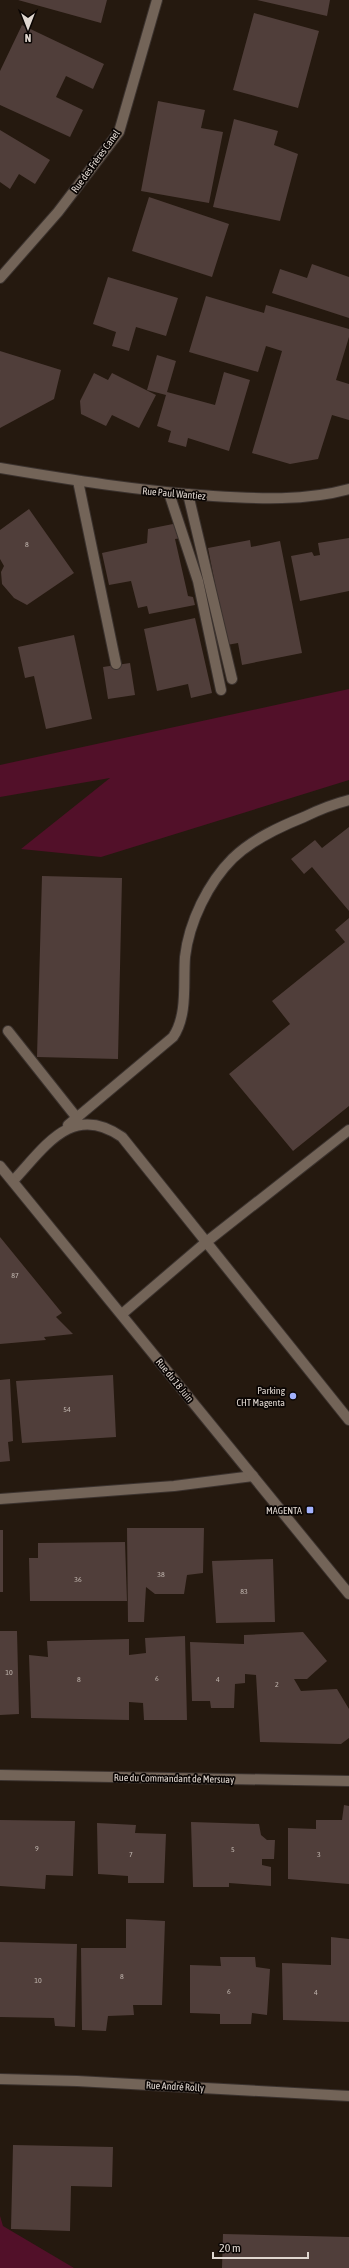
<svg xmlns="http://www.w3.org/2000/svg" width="349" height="2268" font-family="'Asap Condensed',sans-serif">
	<rect width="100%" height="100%" fill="#25190f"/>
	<path fill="#521029" d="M 349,689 L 349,780 L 101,857 L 21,849 L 110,778 L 0,797 L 0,765 Z
		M 0,2216 L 3,2226 L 74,2268 L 0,2268 Z"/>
	<path fill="#503e3a" d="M 18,0 L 107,0 L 101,23 Z
		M 257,0 L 330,0 L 327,16 Z
		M 254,13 L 319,31 L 298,108 L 233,90 Z
		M 22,25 L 104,64 L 93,89 L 66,76 L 56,97 L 83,110 L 70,137 L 0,105 L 0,71 Z
		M 158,101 L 205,110 L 201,128 L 223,132 L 209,203 L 141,191 Z
		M 234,119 L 278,131 L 274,145 L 298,154 L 280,221 L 213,207 Z
		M 0,130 L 50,160 L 35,184 L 19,174 L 10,189 L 0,182 Z
		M 149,197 L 229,224 L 212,277 L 132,251 Z
		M 312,264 L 349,277 L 349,318 L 272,293 L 280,269 L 307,278 Z
		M 108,277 L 178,298 L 166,336 L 136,327 L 129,351 L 112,346 L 116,332 L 93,324 Z
		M 206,296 L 264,313 L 266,305 L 349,329 L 349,337 L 336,380 L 349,384 L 349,420 L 332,415 L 318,459 L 290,464 L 252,453 L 282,351 L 266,346 L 258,372 L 189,352 Z
		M 0,351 L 61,370 L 54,399 L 0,428 Z
		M 157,355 L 176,361 L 167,392 L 215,405 L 224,372 L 250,380 L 229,451 L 188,438 L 186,447 L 168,442 L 171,431 L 157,426 L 166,395 L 147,390 Z
		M 94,373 L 108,380 L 112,373 L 156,395 L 139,428 L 112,415 L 106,426 L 81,414 L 80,401 Z
		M 29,509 L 74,573 L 27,605 L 14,598 L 2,584 L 1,572 L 4,566 L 0,559 L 0,530 Z
		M 178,523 L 182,538 L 175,539 L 188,596 L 193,597 L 195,605 L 149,614 L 147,606 L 138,608 L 131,581 L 109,585 L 102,553 L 147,543 L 148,529 Z
		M 349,538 L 349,591 L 300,601 L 291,556 L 312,552 L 314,556 L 320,555 L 318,543 Z
		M 250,540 L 251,547 L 280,541 L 302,653 L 242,665 L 238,643 L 227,645 L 208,548 Z
		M 195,618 L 212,693 L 191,698 L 188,684 L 157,691 L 144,629 Z
		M 74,635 L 92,719 L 46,729 L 34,676 L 25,678 L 18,647 Z
		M 130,663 L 135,695 L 108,699 L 103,667 Z
		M 349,827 L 349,911 L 312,867 L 304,874 L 291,859 L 315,840 L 322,848 Z
		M 42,876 L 122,878 L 118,1059 L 37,1057 Z
		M 349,918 L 349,1106 L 293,1151 L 229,1074 L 290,1024 L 272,1001 L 345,942 L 335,930 Z
		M 0,1237 L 62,1313 L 56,1317 L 73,1334 L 44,1337 L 46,1340 L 0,1344 Z
		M 113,1375 L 116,1437 L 22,1443 L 16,1381 Z
		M 10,1379 L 13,1441 L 8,1442 L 10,1461 L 0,1462 L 0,1380 Z
		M 127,1528 L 204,1528 L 203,1573 L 187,1575 L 184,1594 L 155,1594 L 146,1587 L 144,1622 L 128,1622 Z
		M 0,1530 L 3,1530 L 3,1592 L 0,1592 Z
		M 125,1542 L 127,1601 L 30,1601 L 29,1558 L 38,1558 L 38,1543 Z
		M 273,1559 L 275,1622 L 216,1623 L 212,1561 Z
		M 0,1631 L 17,1631 L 19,1714 L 0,1715 Z
		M 303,1632 L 327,1661 L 307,1679 L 294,1679 L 301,1691 L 337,1689 L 349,1709 L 349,1738 L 341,1744 L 260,1742 L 256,1675 L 245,1674 L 245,1683 L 235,1684 L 234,1708 L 211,1708 L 210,1701 L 192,1701 L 190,1642 L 244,1644 L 244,1635 Z
		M 185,1636 L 187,1720 L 144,1720 L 143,1703 L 129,1702 L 129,1720 L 31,1718 L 29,1655 L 48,1657 L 47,1641 L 129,1639 L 129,1655 L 146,1653 L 145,1638 Z
		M 344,1805 L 349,1806 L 349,1884 L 288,1879 L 288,1828 L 316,1829 L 316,1820 L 342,1820 Z
		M 0,1820 L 75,1821 L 73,1876 L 46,1875 L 45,1889 L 0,1886 Z
		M 191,1822 L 259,1824 L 261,1835 L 267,1840 L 275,1840 L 274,1859 L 262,1859 L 262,1865 L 271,1867 L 271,1886 L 229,1883 L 229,1887 L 193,1887 Z
		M 97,1823 L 136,1825 L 135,1833 L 166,1834 L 164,1883 L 128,1883 L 128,1876 L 98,1874 Z
		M 126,1919 L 165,1921 L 162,2005 L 133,2005 L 134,2015 L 108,2016 L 106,2031 L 82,2030 L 81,1948 L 126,1948 Z
		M 331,1937 L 349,1939 L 349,2022 L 283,2020 L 282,1963 L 331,1965 Z
		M 0,1942 L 77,1944 L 75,2027 L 55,2026 L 54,2018 L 0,2017 Z
		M 220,1957 L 255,1957 L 256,1967 L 270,1969 L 267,2015 L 252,2013 L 251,2024 L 220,2024 L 220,2014 L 190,2013 L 190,1965 L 221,1966 Z
		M 13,2145 L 113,2147 L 112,2187 L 71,2186 L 70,2231 L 11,2229 Z
		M 223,2234 L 349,2237 L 349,2268 L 222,2268 Z"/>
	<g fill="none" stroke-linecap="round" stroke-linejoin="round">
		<defs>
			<path id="lane" d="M 78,481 L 116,664
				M 169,493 L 198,581 L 221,690
				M 188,494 L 232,679
				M 8,1031 L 77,1118
				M 68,1125 L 173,1037 C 188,1015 183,983 185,957 C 189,922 208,883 233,858 C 253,839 279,827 304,817 C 318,810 333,804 349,800
				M 13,1181 C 45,1147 72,1102 122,1137 L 349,1420
				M 122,1314 L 205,1243 L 349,1130"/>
			<path id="street" d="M 0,278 L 58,212 L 119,132 L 157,0
				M 0,468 C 71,480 141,491 213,496 C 258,499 306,501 349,489
				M 0,1499 L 174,1486 L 253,1476
				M 0,1775 L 349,1781
				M 0,2079 L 77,2081 L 349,2096"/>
			<path id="secondary" d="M 0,1166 L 349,1594"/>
		</defs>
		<use href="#lane" stroke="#3b322e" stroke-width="12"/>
		<use href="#street" stroke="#3b322e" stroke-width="12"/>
		<use href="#secondary" stroke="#3b322e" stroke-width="12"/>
		<use href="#lane" stroke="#736458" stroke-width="10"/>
		<use href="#street" stroke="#736458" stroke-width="10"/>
		<use href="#secondary" stroke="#736458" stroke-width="10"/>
	</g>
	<g fill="#a3b2fd" stroke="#0a0503" stroke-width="1.5">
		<circle cx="293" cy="1396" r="4"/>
		<rect x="306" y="1506" width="8" height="8" rx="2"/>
	</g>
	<g text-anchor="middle" stroke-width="3.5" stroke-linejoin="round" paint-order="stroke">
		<g font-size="8" fill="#bcb1aa">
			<text x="27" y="547">8</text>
			<text x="15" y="1278">87</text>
			<text x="67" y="1412">54</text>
			<text x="161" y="1577">38</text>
			<text x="78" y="1582">36</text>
			<text x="244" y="1594">83</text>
			<text x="9" y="1675">10</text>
			<text x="157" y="1681">6</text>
			<text x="79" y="1682">8</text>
			<text x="218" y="1682">4</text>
			<text x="277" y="1687">2</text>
			<text x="37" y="1851">9</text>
			<text x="233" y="1852">5</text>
			<text x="131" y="1857">7</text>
			<text x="319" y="1857">3</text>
			<text x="122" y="1979">8</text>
			<text x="38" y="1983">10</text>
			<text x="229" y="1994">6</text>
			<text x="316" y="1995">4</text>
		</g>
		<g font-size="10" fill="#e0d7d0" stroke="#0a0503">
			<text transform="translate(95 161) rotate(-54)" y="4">Rue des Frères Canel</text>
			<text transform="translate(174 493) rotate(5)" y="4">Rue Paul Wantiez</text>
			<text transform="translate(175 1380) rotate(51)" y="4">Rue du 18 Juin</text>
			<text transform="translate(174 1778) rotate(1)" y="4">Rue du Commandant de Mersuay</text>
			<text transform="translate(175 2086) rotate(3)" y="4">Rue André Rolly</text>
		</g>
		<g font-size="10" fill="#e0d7d0" stroke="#0a0503" text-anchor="end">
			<text x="285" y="1394">Parking<tspan x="285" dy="12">CHT Magenta</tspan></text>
			<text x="302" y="1514">MAGENTA</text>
		</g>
	</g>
	<g transform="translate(28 28) rotate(180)" stroke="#0a0503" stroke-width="3" paint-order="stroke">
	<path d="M0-3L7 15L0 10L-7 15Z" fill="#e0d7d0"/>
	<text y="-6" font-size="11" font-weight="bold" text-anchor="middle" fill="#e0d7d0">N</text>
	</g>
	<path d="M213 2252v6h95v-6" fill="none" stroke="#e0d7d0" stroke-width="2"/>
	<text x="219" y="2252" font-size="12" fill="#e0d7d0" stroke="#0a0503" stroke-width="3" paint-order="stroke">20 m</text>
</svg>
